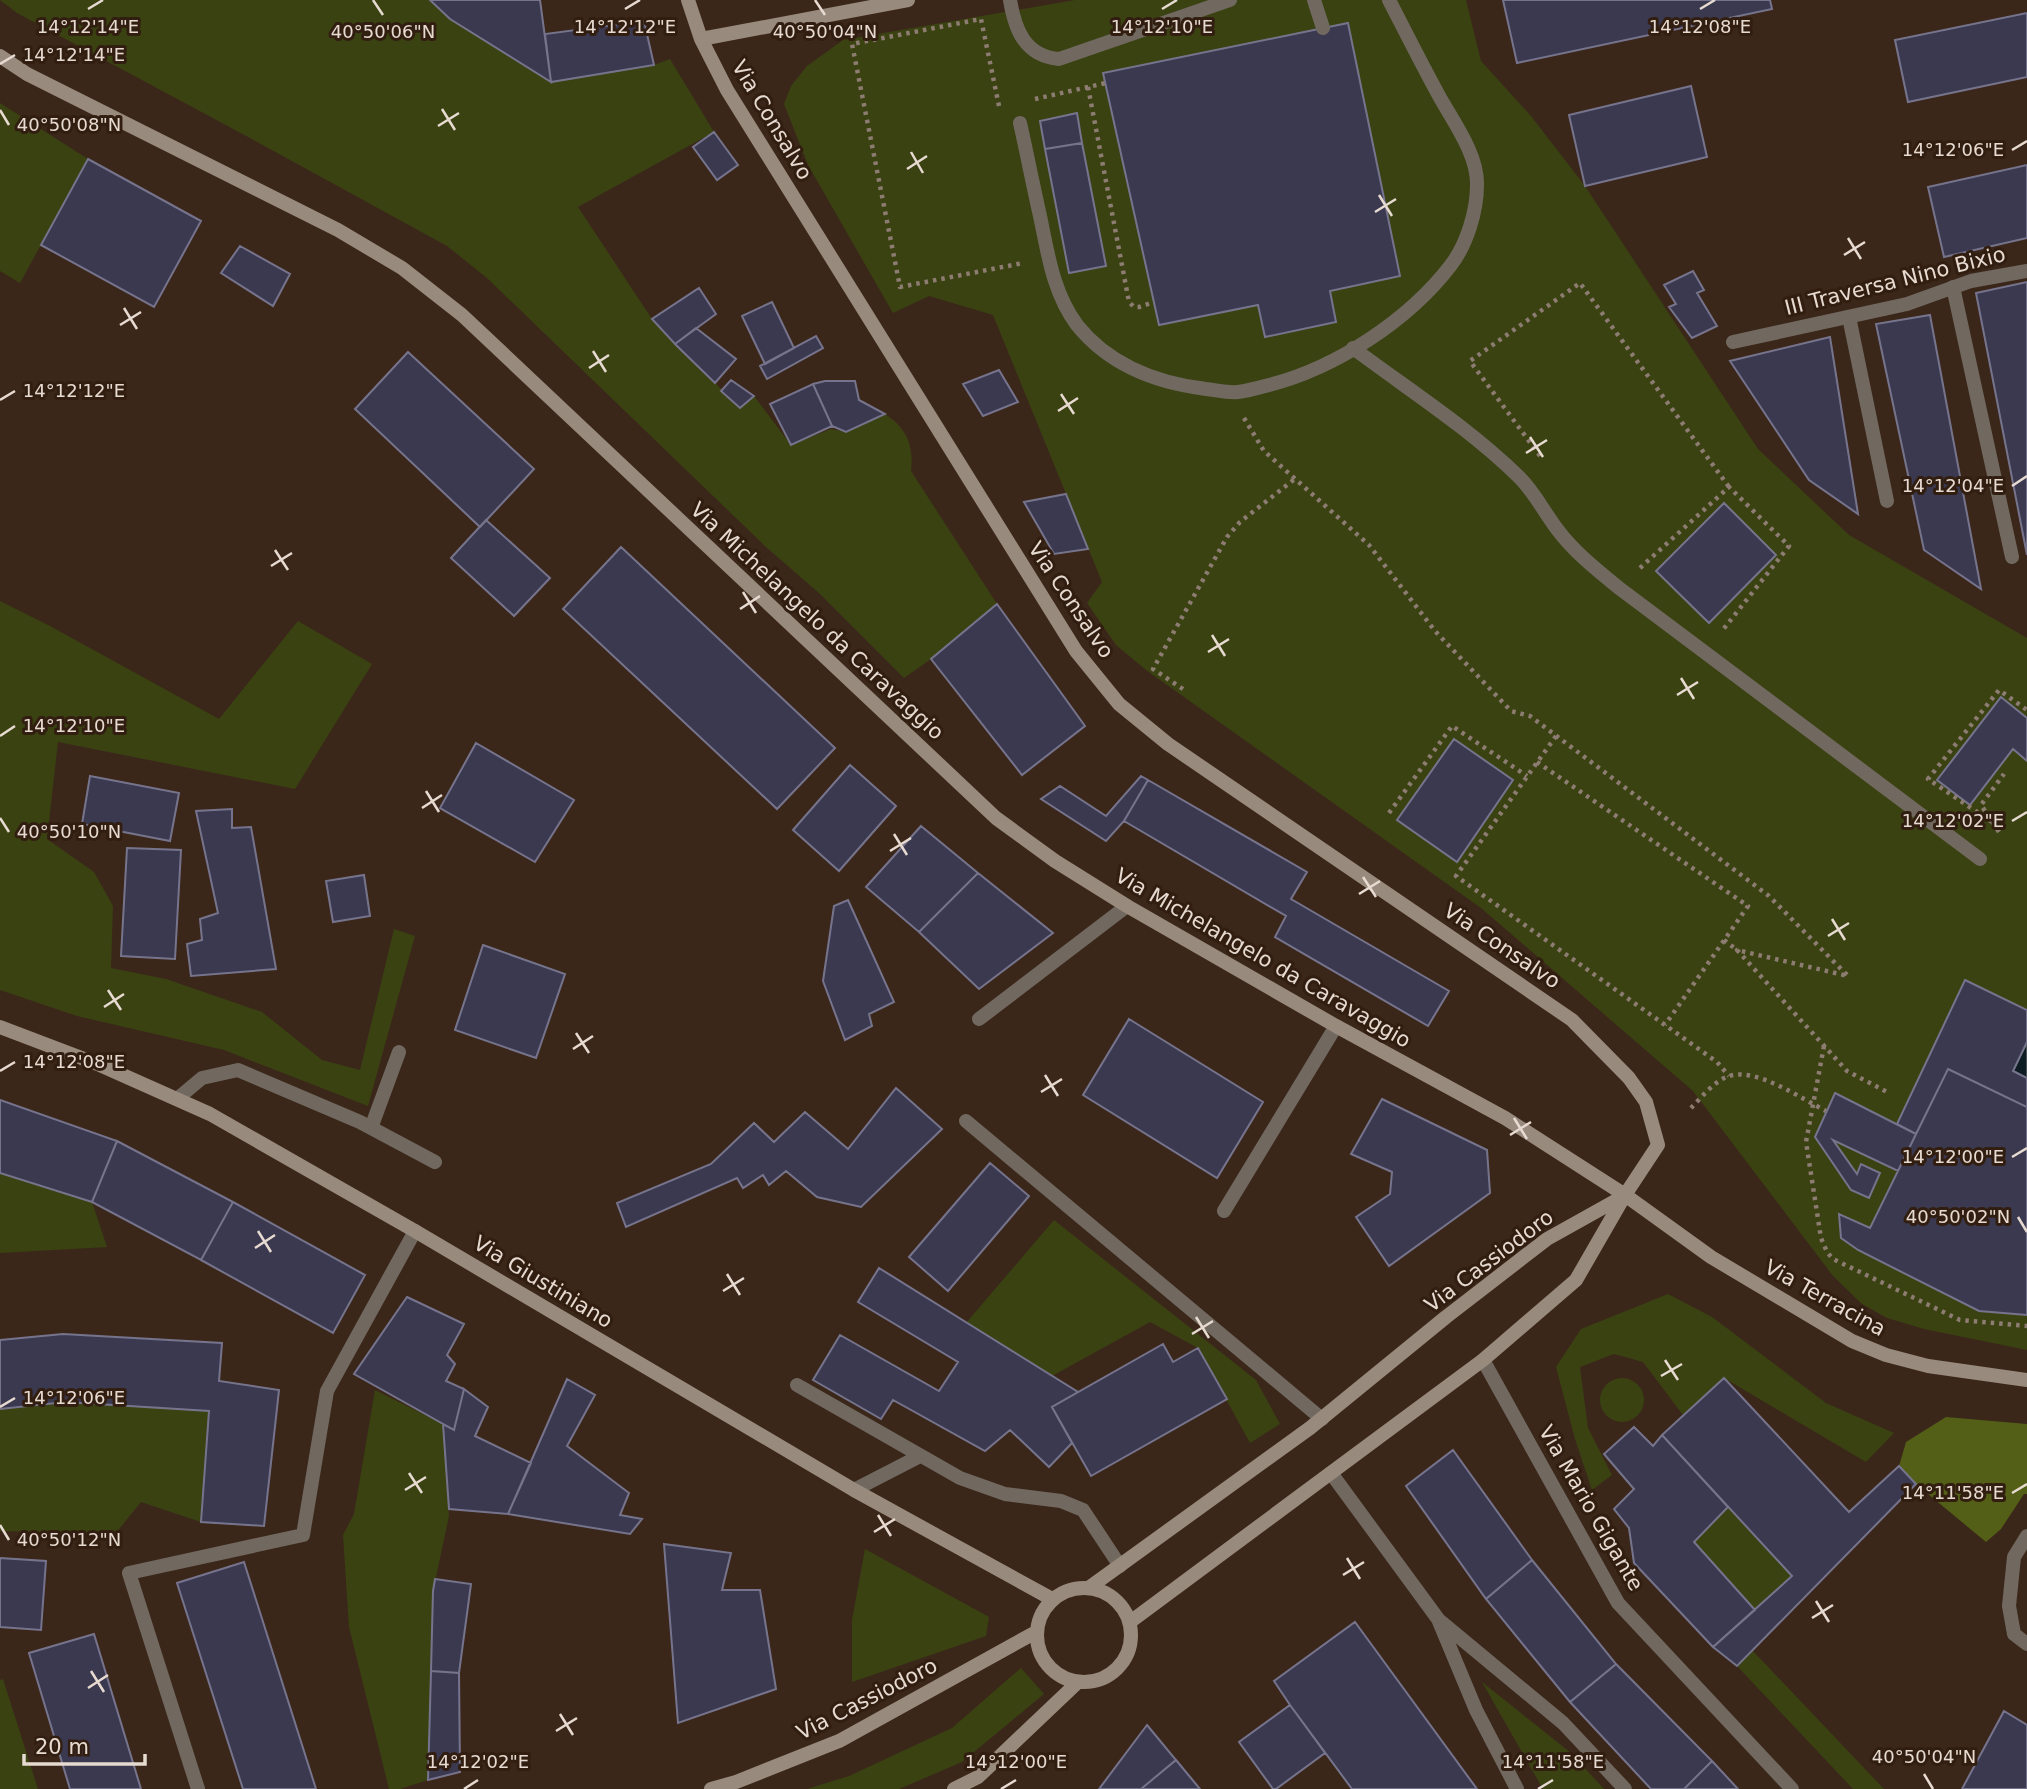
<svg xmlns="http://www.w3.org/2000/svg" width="2027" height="1789" font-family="'DejaVu Sans',sans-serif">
	<rect width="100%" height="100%" fill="#3b271a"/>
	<path fill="#3a4212" d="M 0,0 L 430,0 L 450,19 L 551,82 L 654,65 L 670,59 L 714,132 L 578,207 L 652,319 L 740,408 L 754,396 L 791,445 L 831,429 L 846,432 L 885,414 C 907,428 914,446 911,471 L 997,604 L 931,659 L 904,678 L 819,593 L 766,547 L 487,278 L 447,246 L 250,138 L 17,13 Z
		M 1075,0 L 1466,0 L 1481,61 L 1531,116 L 1585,186 L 1758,449 L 1849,535 L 2027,638 L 2027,1350 L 1924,1329 L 1887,1318 L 1862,1304 L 1833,1276 L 1693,1091 L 1481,908 L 1146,670 L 1116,645 L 1087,603 L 1102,582 L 993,315 L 929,296 L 893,313 L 808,165 L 784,104 L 791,86 L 807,66 L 843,40 Z
		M 0,103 L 88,159 L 20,283 L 0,271 Z
		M 0,601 L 50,626 L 219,719 L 298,621 L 372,664 L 295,789 L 58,742 L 47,839 L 94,872 L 113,906 L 111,968 L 166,979 L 262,1012 L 322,1060 L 360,1070 L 394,929 L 415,936 L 368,1106 L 224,1050 L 77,1016 L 0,990 Z
		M 0,1173 L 92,1202 L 107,1247 L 0,1253 Z
		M 1054,1220 L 1256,1380 L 1280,1424 L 1250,1443 L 1198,1348 L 1150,1322 L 1052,1376 L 966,1323 Z
		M 1668,1294 L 1712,1317 L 1826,1403 L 1894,1433 L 1866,1462 L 1724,1378 L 1683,1415 L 1643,1362 L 1614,1354 L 1580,1367 L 1588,1428 L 1612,1475 L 1592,1490 L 1575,1439 L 1556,1367 L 1581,1329 Z
		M1600 1400a22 22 0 1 1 44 0a22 22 0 1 1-44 0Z
		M 375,1390 L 443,1424 L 449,1516 L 433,1591 L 428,1780 L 400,1789 L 389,1789 L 349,1627 L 343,1535 L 354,1514 Z
		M 65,1402 L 209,1411 L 201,1522 L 141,1502 L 115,1534 L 0,1531 L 0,1409 Z
		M 1728,1507 L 1792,1576 L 1755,1610 L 1694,1542 Z
		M 865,1549 L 989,1617 L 986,1636 L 852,1682 L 852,1620 Z
		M 1753,1651 L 1884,1789 L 1853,1789 L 1737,1666 Z
		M 1021,1668 L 1044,1694 L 962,1762 L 899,1789 L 807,1789 L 849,1776 L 952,1728 Z
		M 3,1679 L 38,1789 L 0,1789 L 0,1680 Z
		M 1482,1682 L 1571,1753 L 1604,1789 L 1543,1789 Z"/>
	<path fill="#535e16" d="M 1946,1417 L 2027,1424 L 2027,1494 L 2024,1494 L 2001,1529 L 1986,1542 L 1916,1484 L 1899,1466 L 1906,1442 Z"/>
	<path fill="#0d1b22" stroke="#4e5456" stroke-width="2" d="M 2027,1042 L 2027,1078 L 2013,1071 Z"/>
	<path fill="#3b394f" stroke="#76748d" stroke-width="2" d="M 430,0 L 540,0 L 551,82 L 450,19 Z
		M 1503,0 L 1770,0 L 1772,9 L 1517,63 Z
		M 2027,13 L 2027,77 L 1908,102 L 1895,40 Z
		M 644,21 L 654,65 L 551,82 L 545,34 Z
		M 1348,23 L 1400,276 L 1330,291 L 1336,322 L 1265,337 L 1258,305 L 1159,325 L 1103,73 Z
		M 1691,86 L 1707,157 L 1585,186 L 1569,115 Z
		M 1077,113 L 1082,143 L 1045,149 L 1040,121 Z
		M 714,132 L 738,165 L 717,180 L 693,147 Z
		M 1082,143 L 1106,266 L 1069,273 L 1045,149 Z
		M 88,159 L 201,221 L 154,307 L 41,245 Z
		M 2027,165 L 2027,238 L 1944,257 L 1928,187 Z
		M 240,246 L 290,274 L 273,306 L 221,273 Z
		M 1693,271 L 1704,290 L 1697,293 L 1717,326 L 1692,338 L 1669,307 L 1676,304 L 1664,285 Z
		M 2027,282 L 2027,555 L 1976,293 Z
		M 699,288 L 716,314 L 675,344 L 652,319 Z
		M 772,302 L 794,348 L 765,364 L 742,316 Z
		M 1930,315 L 1981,589 L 1924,550 L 1876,324 Z
		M 696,328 L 736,359 L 715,383 L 675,344 Z
		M 816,336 L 823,348 L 767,379 L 760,366 Z
		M 1830,337 L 1858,514 L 1809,480 L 1730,361 Z
		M 408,352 L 534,469 L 480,527 L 355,409 Z
		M 999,370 L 1018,402 L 983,416 L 963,384 Z
		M 731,380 L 754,396 L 740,408 L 721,391 Z
		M 825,381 L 855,381 L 859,400 L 885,414 L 846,432 L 832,426 L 813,384 Z
		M 813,384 L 832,426 L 791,445 L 770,404 Z
		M 1066,494 L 1088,549 L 1054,554 L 1024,502 Z
		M 1724,503 L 1776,555 L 1709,623 L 1656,571 Z
		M 486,520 L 550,578 L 514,616 L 451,558 Z
		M 621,547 L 835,748 L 777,809 L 563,609 Z
		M 997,604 L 1085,726 L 1022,775 L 931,659 Z
		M 2001,697 L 2027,718 L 2027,761 L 2013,749 L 1970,805 L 1937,780 Z
		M 1454,739 L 1513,780 L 1457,862 L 1397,820 Z
		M 476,743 L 574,800 L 535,862 L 440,808 Z
		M 850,765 L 896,806 L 839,871 L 793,830 Z
		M 90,776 L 179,793 L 170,841 L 82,824 Z
		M 1141,776 L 1148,780 L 1124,821 L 1106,841 L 1041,799 L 1060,786 L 1106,816 Z
		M 1148,780 L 1307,872 L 1291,899 L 1449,991 L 1428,1026 L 1275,937 L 1286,916 L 1124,821 Z
		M 232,809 L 232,828 L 251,827 L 276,969 L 191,976 L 187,944 L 202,940 L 200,919 L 218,913 L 196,811 Z
		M 921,826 L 978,873 L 919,932 L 866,887 Z
		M 127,848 L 181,850 L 175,959 L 121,956 Z
		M 978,873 L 1053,933 L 979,989 L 919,932 Z
		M 364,875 L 370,916 L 333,922 L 326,881 Z
		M 848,900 L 894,1002 L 869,1014 L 872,1026 L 845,1040 L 823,981 L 834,906 Z
		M 483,945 L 565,974 L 536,1058 L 455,1030 Z
		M 1965,980 L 2027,1010 L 2027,1042 L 2013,1071 L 2027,1078 L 2027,1107 L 1948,1069 L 1916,1134 L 1897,1124 Z
		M 1129,1019 L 1263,1102 L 1217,1178 L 1083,1095 Z
		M 1948,1069 L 2027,1107 L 2027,1315 L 1979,1311 L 1858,1250 L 1841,1238 L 1839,1214 L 1870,1228 Z
		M 896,1088 L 942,1129 L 861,1207 L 817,1197 L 786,1171 L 769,1185 L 763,1175 L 743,1188 L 737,1178 L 626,1227 L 617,1203 L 711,1164 L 754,1123 L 774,1142 L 805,1112 L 848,1149 Z
		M 1835,1093 L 1916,1134 L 1898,1171 L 1833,1140 L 1857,1174 L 1861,1164 L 1880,1173 L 1869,1198 L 1851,1190 L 1815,1137 Z
		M 1382,1099 L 1487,1150 L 1490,1193 L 1389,1266 L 1356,1217 L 1390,1194 L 1392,1172 L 1351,1154 Z
		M 0,1100 L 117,1141 L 92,1202 L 0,1173 Z
		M 117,1141 L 233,1202 L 201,1260 L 92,1202 Z
		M 990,1163 L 1029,1196 L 948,1291 L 909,1257 Z
		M 233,1202 L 365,1275 L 333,1333 L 201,1260 Z
		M 879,1268 L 1078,1392 L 1052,1407 L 1072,1443 L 1049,1467 L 1010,1430 L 985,1451 L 893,1400 L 881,1419 L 813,1380 L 840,1335 L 939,1391 L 958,1362 L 858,1302 Z
		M 407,1297 L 464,1324 L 447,1355 L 455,1364 L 446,1381 L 464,1389 L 454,1430 L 354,1374 Z
		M 63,1334 L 222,1343 L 219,1381 L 279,1390 L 264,1526 L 201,1522 L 209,1411 L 65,1402 L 0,1409 L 0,1340 Z
		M 1163,1344 L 1173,1362 L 1198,1348 L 1227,1399 L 1091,1476 L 1052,1407 Z
		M 1724,1378 L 1849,1512 L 1899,1466 L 1916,1484 L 1737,1666 L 1713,1647 L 1792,1576 L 1662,1435 Z
		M 567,1379 L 595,1395 L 567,1446 L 629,1493 L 620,1515 L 642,1519 L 630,1534 L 508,1514 Z
		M 464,1389 L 488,1407 L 475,1436 L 531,1463 L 508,1514 L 449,1509 L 443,1424 L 454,1430 Z
		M 1634,1427 L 1653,1446 L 1662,1435 L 1728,1507 L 1694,1542 L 1755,1610 L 1713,1647 L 1634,1563 L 1629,1528 L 1614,1509 L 1634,1489 L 1604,1454 Z
		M 1453,1450 L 1532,1560 L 1486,1599 L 1406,1486 Z
		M 664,1544 L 731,1553 L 722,1590 L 760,1590 L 776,1689 L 678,1723 Z
		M 0,1558 L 46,1561 L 41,1630 L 0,1627 Z
		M 1532,1560 L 1616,1664 L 1570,1702 L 1486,1599 Z
		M 244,1562 L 316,1789 L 243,1789 L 177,1583 Z
		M 435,1579 L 471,1584 L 459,1673 L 431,1671 L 433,1591 Z
		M 1355,1622 L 1477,1789 L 1352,1789 L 1290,1705 L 1274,1681 Z
		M 94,1634 L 141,1789 L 70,1789 L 29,1653 Z
		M 1616,1664 L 1712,1761 L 1684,1789 L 1651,1789 L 1570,1702 Z
		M 431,1671 L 459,1673 L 460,1772 L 428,1780 Z
		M 1290,1705 L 1325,1753 L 1276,1789 L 1273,1789 L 1239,1742 Z
		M 2004,1711 L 2027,1725 L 2027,1789 L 1962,1789 Z
		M 1147,1725 L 1176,1760 L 1141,1789 L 1099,1789 Z
		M 1176,1760 L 1200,1789 L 1141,1789 Z
		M 1712,1761 L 1738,1789 L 1684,1789 Z"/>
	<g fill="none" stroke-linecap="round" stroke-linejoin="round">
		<path stroke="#8d7c71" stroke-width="4.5" stroke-dasharray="3.5 5" stroke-linecap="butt" d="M 1088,87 L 1129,302 L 1134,307 L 1139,307 L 1154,302
			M 1035,99 L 1106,83
			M 999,106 L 981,19 L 852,44 L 900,287 L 1023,263
			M 1244,418 L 1264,451 L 1369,545 L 1435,631 L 1511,711 L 1530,716 L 1769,896 L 1848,976 L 1737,950 L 1847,1071 L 1889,1093
			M 1540,456 L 1470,361 L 1580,283 L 1729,487
			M 1640,568 L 1729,487 L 1789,546 L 1722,631
			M 1183,689 L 1153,669 L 1227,537 L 1240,522 L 1296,478
			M 1556,736 L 1456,876 L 1717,1062 L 1729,1076
			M 1537,762 L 1748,906 L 1665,1025
			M 1389,813 L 1452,726 L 1527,776
			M 1992,822 L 1928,779 L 1999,690 L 2027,710
			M 1999,832 L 1981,805 L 2004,774
			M 1724,940 L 1737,950
			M 1824,1046 L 1806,1142 L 1821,1238 L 1827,1252 L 1833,1259 L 1960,1320 L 2027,1326
			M 1691,1108 C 1702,1097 1714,1081 1729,1076 C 1756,1067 1802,1099 1826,1111"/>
		<path stroke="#716960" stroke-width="14" d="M 1010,0 C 1015,30 1025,56 1059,59 L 1230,0
			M 1314,0 L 1323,28
			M 1020,123 C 1027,154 1033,185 1040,216 C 1048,254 1053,293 1077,325 C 1109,365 1157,383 1206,389 C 1216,390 1227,393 1238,392 C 1248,391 1258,388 1269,385 C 1336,368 1409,320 1451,265 C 1467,244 1477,211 1477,185 C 1478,154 1452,120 1438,94 C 1421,63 1405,31 1389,0
			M 1953,287 L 2012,557
			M 1849,317 L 1887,501
			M 1353,348 C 1409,390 1469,428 1519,477 C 1535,493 1544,512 1557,529 C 1574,552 1597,570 1619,588 L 1980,859
			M 979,1019 L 1127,906
			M 177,1099 L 202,1078 L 238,1070 L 360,1122 L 435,1162
			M 966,1121 L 1322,1419
			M 371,1128 L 399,1052
			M 1224,1211 L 1336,1026
			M 797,1385 L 960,1478 L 1005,1494 L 1061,1501 L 1083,1510 L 1120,1566
			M 854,1490 L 920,1456
			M 198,1789 L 129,1573 L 303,1535 L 327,1391 L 415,1231"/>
		<path stroke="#716960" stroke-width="14" d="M 1733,342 L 1907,304 L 1971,281 L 2027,271
			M 1483,1360 L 1618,1603 L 1792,1789
			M 1331,1473 L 1438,1619 L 1476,1710 L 1517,1789
			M 2027,1536 L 2014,1557 L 2009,1606 L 2014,1634 L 2027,1644
			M 1440,1621 L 1563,1723 L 1625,1789"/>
		<path stroke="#988a7d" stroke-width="14" d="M 688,0 L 701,39 L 727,90 L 1076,651 L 1119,704 L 1168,744 L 1572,1020 L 1629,1078 L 1646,1102 L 1658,1145 L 1625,1195 L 1576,1280 L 1483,1360 L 1130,1622
			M 701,39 L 908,0
			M 0,56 L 27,74 L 338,230 L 402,268 L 462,315 L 996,818 L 1055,861 L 1127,906 L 1336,1026 L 1505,1118 L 1625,1195 L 1711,1257 L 1852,1341 L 1886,1355 L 1928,1366 L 2027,1380
			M 0,1027 L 100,1065 L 210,1114 L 415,1231 L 854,1490 L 1052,1599
			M 1090,1587 L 1310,1428 L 1446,1317 L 1547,1239 L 1624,1196
			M1037 1635a47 47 0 1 1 94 0a47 47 0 1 1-94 0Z
			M 711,1789 L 736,1782 L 839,1741 L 1036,1632
			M 954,1789 L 978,1777 L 1078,1682"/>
	</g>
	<path fill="none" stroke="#e7dad1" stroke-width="2.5" d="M 373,0 L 383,15M 815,0 L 825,15M 88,9 L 103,0M 625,9 L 640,0M 1162,9 L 1177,0M 1700,9 L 1715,0M 0,64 L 15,55M 442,109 L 455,130M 0,110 L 9,125M 438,126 L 459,113M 2012,150 L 2027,141M 911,152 L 923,173M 907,169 L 927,156M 1379,195 L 1392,216M 1375,212 L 1396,199M 1848,238 L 1861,259M 1844,255 L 1865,242M 124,308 L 137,329M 120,325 L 141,312M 593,351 L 606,372M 589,368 L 609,355M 1061,394 L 1074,414M 0,400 L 15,391M 1058,411 L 1078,398M 1530,437 L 1543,457M 1526,453 L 1547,440M 2012,486 L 2027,476M 275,550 L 288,570M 271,566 L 292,553M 743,592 L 756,613M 740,609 L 760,596M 1212,635 L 1225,656M 1208,652 L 1229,639M 1681,678 L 1694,699M 1677,695 L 1698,682M 0,736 L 15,726M 426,791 L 439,812M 422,808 L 442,795M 0,818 L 9,832M 2012,821 L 2027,812M 894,834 L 907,855M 890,851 L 911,838M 1363,877 L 1376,897M 1359,894 L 1380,881M 1832,919 L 1845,940M 1828,936 L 1849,923M 108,990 L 121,1010M 104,1007 L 124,994M 576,1033 L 589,1053M 573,1049 L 593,1036M 0,1071 L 15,1062M 1045,1075 L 1058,1096M 1041,1092 L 1062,1079M 1514,1118 L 1527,1139M 1510,1135 L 1531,1122M 2012,1157 L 2027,1148M 2018,1217 L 2027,1232M 258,1231 L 271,1252M 255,1248 L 275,1235M 727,1274 L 740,1295M 723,1291 L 744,1278M 1196,1317 L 1209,1338M 1192,1334 L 1213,1321M 1665,1360 L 1678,1380M 1661,1376 L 1682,1364M 0,1407 L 15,1398M 409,1473 L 422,1493M 405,1490 L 426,1477M 2012,1493 L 2027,1484M 878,1515 L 891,1536M 0,1525 L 9,1540M 874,1532 L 895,1519M 1347,1558 L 1360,1579M 1343,1575 L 1364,1562M 1816,1601 L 1829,1622M 1812,1618 L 1833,1605M 91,1671 L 104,1692M 88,1688 L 108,1675M 560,1714 L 573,1735M 556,1731 L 577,1718M 1924,1774 L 1933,1789M 464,1789 L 478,1780M 1001,1789 L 1016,1780M 1538,1789 L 1553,1780"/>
	<g text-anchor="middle" stroke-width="6" stroke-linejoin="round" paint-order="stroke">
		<g font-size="21" fill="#e7dad1" stroke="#311e10">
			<text transform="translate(772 120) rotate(59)" y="7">Via Consalvo</text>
			<text transform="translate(1895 281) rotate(-14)" y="7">III Traversa Nino Bixio</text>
			<text transform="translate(1071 600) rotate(56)" y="7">Via Consalvo</text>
			<text transform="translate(817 621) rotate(43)" y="7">Via Michelangelo da Caravaggio</text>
			<text transform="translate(1502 946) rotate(34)" y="7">Via Consalvo</text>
			<text transform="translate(1263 958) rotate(30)" y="7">Via Michelangelo da Caravaggio</text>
			<text transform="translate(1489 1261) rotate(-37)" y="7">Via Cassiodoro</text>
			<text transform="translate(543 1282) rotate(31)" y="7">Via Giustiniano</text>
			<text transform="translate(1825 1298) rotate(29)" y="7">Via Terracina</text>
			<text transform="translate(1591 1508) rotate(60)" y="7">Via Mario Gigante</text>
			<text transform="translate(867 1699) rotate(-27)" y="7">Via Cassiodoro</text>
		</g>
	</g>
	<g font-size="18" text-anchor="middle" fill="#e7dad1" stroke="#311e10" stroke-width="6" stroke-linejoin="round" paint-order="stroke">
		<text x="1162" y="33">14°12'10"E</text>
		<text x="1700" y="33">14°12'08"E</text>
		<text x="88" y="33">14°12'14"E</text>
		<text x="625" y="33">14°12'12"E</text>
		<text x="383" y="38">40°50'06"N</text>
		<text x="825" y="38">40°50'04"N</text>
		<text x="74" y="61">14°12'14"E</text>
		<text x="69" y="131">40°50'08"N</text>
		<text x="1953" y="156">14°12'06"E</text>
		<text x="74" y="397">14°12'12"E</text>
		<text x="1953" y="492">14°12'04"E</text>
		<text x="74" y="732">14°12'10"E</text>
		<text x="1953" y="827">14°12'02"E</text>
		<text x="69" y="838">40°50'10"N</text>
		<text x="74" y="1068">14°12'08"E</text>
		<text x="1953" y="1163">14°12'00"E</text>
		<text x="1958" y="1223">40°50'02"N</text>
		<text x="74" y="1404">14°12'06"E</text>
		<text x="1953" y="1499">14°11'58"E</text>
		<text x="69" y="1546">40°50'12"N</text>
		<text x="1924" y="1763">40°50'04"N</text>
		<text x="478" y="1768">14°12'02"E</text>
		<text x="1016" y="1768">14°12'00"E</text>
		<text x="1553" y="1768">14°11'58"E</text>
	</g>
	<path d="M24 1754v10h121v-10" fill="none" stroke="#e7dad1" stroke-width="3.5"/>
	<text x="35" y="1754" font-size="21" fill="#e7dad1" stroke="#311e10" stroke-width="5" paint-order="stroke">20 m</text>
</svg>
